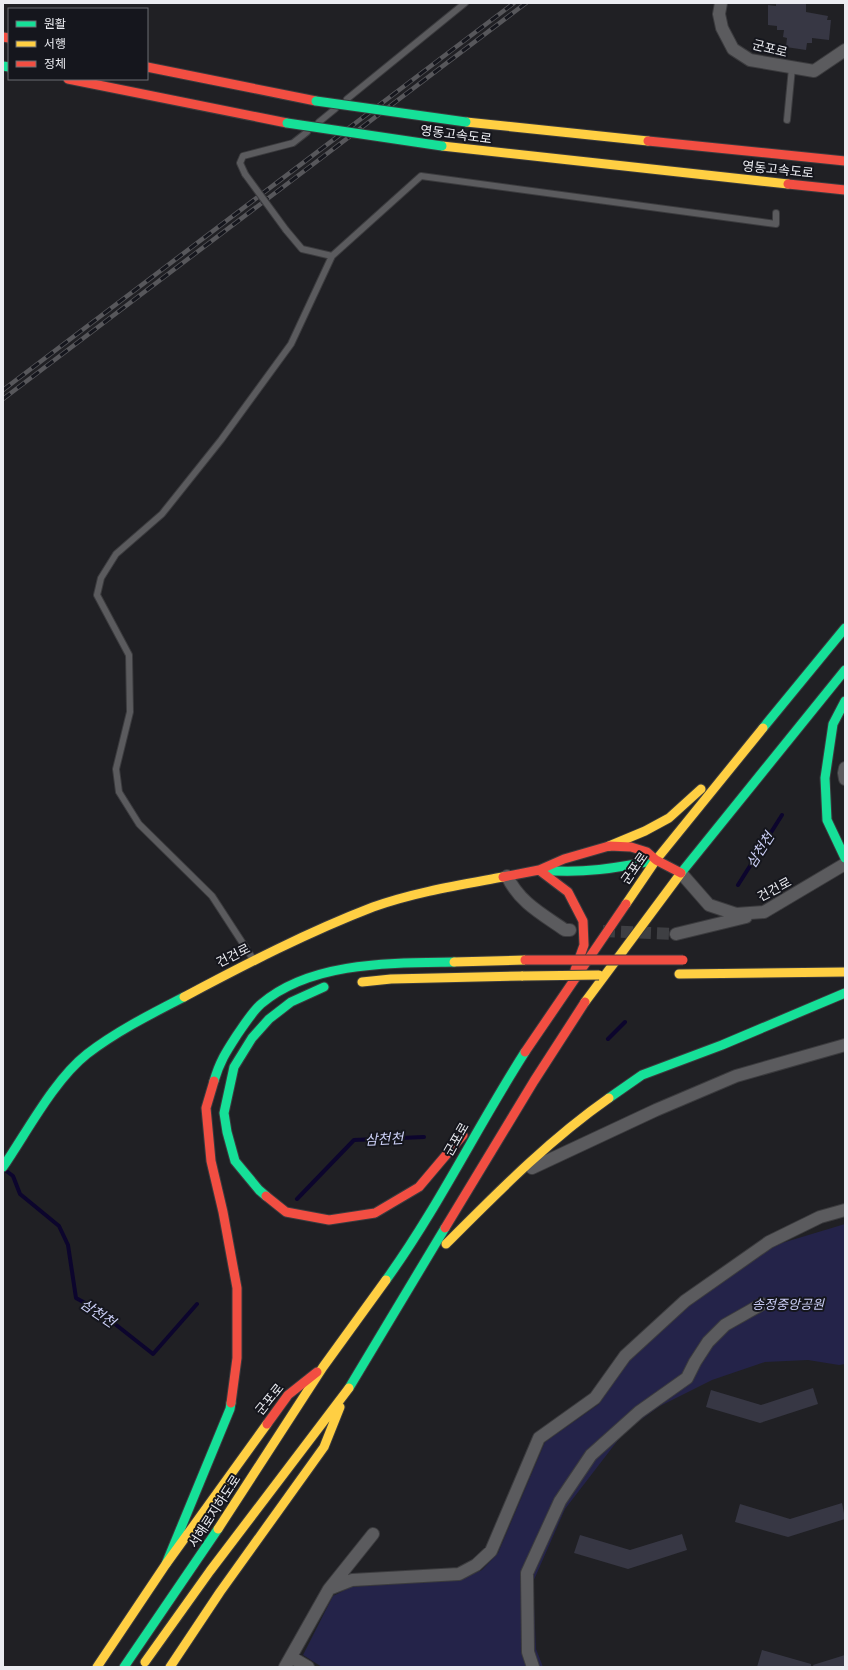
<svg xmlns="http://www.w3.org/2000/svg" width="848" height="1670" font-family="'Source Serif 4','Noto Sans KR',serif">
	<rect width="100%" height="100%" fill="#202024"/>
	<path fill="#242349" d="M 845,1224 L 845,1364 L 839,1365 L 808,1360 L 765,1362 L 712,1380 L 660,1406 L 625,1431 L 565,1509 L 533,1582 L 536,1649 L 543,1667 L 322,1667 L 303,1655 L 333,1596 L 351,1587 L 462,1579 L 482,1570 L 498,1553 L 545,1442 L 599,1404 L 629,1360 L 687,1307 L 772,1246 Z"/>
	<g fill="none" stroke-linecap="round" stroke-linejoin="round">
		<path stroke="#0c052d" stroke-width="4" d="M 738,885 L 782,815
			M 608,1039 L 625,1022
			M 5,1170 L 13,1176 L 20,1194 L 59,1226 L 68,1245 L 76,1298 L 96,1309 L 153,1354 L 197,1304
			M 297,1199 L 354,1140 L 424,1137"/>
	</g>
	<path fill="#373744" d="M 776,3 L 806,3 L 806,12 L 828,16 L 827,20 L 831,20 L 829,40 L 812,38 L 812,43 L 807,43 L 806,50 L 786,47 L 787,38 L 783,37 L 784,30 L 777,30 L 777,26 L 768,25 L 768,5 L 776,6 Z
		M 813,1388 L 818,1404 L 760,1423 L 706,1407 L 711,1390 L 761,1405 Z
		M 842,1503 L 845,1519 L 788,1537 L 735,1522 L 740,1504 L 790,1519 Z
		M 682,1534 L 687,1550 L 628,1569 L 574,1553 L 580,1535 L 630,1550 Z
		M 762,1650 L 811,1664 L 811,1667 L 757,1667 Z
		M 845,1655 L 845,1667 L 814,1667 L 813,1665 Z"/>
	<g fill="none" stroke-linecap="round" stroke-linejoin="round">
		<path stroke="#3e3f43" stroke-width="12" stroke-dasharray="12 6" stroke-linecap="butt" d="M 603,931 L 676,934"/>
		<defs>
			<path id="lane" d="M 347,99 L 465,3
				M 787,120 L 792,68
				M 319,122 L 335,109
				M 245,174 L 240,163 L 243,156 L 293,143 L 307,132
				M 286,230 L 302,249 L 332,256
				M 253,959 L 212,896 L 139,824 L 119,792 L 116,769 L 130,712 L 129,655 L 97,595 L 101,578 L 116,554 L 162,514 L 221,440 L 291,344 L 332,256 L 421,176 L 776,224 L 776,213"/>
			<path id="street" d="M 721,3 L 719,14 L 722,28 L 733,49 L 750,60 L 814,71 L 845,50
				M 845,768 L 844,773 L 845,779
				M 681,873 L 709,905 L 736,914 L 764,912 L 845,864
				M 507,876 C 519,902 542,914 565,930 L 570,930
				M 676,934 L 746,917
				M 532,1168 L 656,1110 L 736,1076 L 845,1045
				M 329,1589 L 352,1580 L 459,1574 L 476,1565 L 491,1551 L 539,1438 L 595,1398 L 625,1356 L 685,1301 L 769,1242 L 820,1217 L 845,1210
				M 291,1657 L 308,1667
				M 285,1667 L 329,1589 L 373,1534
				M 533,1667 L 528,1652 L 527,1573 L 560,1501 L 591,1455 L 639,1412 L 687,1378 L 695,1362 L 708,1342 L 725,1325 L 762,1304"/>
			<path id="fast" d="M 3,66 L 9,67
				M 845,701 L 833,724 L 825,778 L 827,820 L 845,858
				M 763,728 L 845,628
				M 542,870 C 581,874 618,868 656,860
				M 681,873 L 845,670
				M 214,1081 C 220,1061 226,1052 237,1035 C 244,1025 252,1012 261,1004 C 311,961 393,963 454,962
				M 609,1098 L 642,1075 L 722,1045 L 845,993
				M 3,1167 C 27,1132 54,1080 87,1054 C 117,1031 151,1014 184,997
				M 266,1196 L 259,1190 L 235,1161 L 227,1132 L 224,1113 L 234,1067 L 252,1038 L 269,1019 L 291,1002 L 324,987
				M 386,1280 C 438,1208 477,1127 525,1052
				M 349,1388 L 445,1228
				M 166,1564 L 230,1409 L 231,1403
				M 124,1667 L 218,1529"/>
			<path id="slow" d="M 466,122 L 648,141
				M 442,146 L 788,184
				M 609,846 L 645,831 L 669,818 L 701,789
				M 656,860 L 763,728
				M 626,904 L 656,860
				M 454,962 L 525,960
				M 679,974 L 845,972
				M 362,982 L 391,979 L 523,976
				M 184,997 C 246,964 308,932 373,907 C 415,892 460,885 503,877
				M 585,1002 L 681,873
				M 446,1244 C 498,1192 549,1140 609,1098
				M 218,1529 L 323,1367 L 386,1280
				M 145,1662 L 210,1571 L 349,1388
				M 97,1667 L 166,1564 L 267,1424
				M 170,1667 L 220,1592 L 324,1447 L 340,1407"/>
			<path id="jam" d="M 3,37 L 9,38
				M 147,67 L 316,101
				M 68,79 L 287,123
				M 648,141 L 845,161
				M 788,184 L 845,190
				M 539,870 L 568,892 L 583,921 L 584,945 L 575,970
				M 503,877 L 539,870 L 564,859 L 609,846 L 631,847 L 647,852 L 656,860 L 681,873
				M 525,1052 L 626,904
				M 214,1081 L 206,1108 L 211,1161 L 223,1212 L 237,1288 L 237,1358 L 231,1403
				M 266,1196 L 286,1212 L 329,1220 L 375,1213 L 419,1187 L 463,1135
				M 445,1228 L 534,1081 L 585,1002
				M 267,1424 L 288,1395 L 317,1372"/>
		</defs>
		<use href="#lane" stroke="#3b3b3e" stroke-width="8"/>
		<use href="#street" stroke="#3b3b3e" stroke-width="14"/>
		<use href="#fast" stroke="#3b3b3e" stroke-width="11"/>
		<use href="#slow" stroke="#3b3b3e" stroke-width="11"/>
		<use href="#jam" stroke="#3b3b3e" stroke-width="11"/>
		<use href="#lane" stroke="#5b5b5e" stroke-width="6"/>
		<use href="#street" stroke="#5b5b5e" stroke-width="12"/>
		<use href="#fast" stroke="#16e098" stroke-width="9"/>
		<use href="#slow" stroke="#ffcf43" stroke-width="9"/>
		<use href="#jam" stroke="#f24e42" stroke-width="9"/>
		<defs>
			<path id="rail" d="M 3,390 L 514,3
				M 3,399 L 526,3"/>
		</defs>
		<use href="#rail" stroke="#57575b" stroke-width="4.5"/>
		<use href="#rail" stroke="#15161d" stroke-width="3" stroke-dasharray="9" stroke-linecap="butt"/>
		<defs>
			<path id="lane-bridge" d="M 245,174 L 286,230"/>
			<path id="fast-bridge" d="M 316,101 L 466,122
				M 287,123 L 442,146"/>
			<path id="slow-bridge" d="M 523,976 L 599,975"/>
			<path id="jam-bridge" d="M 525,960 L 683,960"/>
		</defs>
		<use href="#lane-bridge" stroke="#3b3b3e" stroke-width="8" stroke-linecap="butt"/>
		<use href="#fast-bridge" stroke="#3b3b3e" stroke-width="11" stroke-linecap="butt"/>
		<use href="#slow-bridge" stroke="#3b3b3e" stroke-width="11" stroke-linecap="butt"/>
		<use href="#jam-bridge" stroke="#3b3b3e" stroke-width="11" stroke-linecap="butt"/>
		<use href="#lane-bridge" stroke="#5b5b5e" stroke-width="6"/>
		<use href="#fast-bridge" stroke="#16e098" stroke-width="9"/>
		<use href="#slow-bridge" stroke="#ffcf43" stroke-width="9"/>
		<use href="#jam-bridge" stroke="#f24e42" stroke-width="9"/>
	</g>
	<g text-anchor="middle" stroke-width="4" stroke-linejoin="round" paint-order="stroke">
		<g font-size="13" fill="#ebecf1" stroke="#15161d">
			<text transform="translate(770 48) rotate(14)" y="5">군포로</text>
			<text transform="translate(456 134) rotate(7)" y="5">영동고속도로</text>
			<text transform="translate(778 169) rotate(6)" y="5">영동고속도로</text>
			<text transform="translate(634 868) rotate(-55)" y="5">군포로</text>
			<text transform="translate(774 889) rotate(-28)" y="5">건건로</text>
			<text transform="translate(233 955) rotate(-27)" y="5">건건로</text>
			<text transform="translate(456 1139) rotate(-60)" y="5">군포로</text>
			<text transform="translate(269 1399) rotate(-51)" y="5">군포로</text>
			<text transform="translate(214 1511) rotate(-57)" y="5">서해로지하도로</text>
		</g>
		<g font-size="13" font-style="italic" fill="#c9ccf3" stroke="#15161d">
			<text x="788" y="1309">송정중앙공원</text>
		</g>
		<g font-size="14" font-style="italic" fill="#ccd0f7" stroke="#15161d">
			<text transform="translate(760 850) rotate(-58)" y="5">삼천천</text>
			<text transform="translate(384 1139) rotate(-3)" y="5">삼천천</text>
			<text transform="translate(98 1313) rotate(34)" y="5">삼천천</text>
		</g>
	</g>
	<rect width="848" height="1670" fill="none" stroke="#ebecf1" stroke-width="8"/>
	<rect x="8" y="8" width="140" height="72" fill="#15161d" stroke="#6b6c72"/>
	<rect x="16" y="21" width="20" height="6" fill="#16e098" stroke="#6b6c72"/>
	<text x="44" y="28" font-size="12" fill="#ebecf1">원활</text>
	<rect x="16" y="41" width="20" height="6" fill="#ffcf43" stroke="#6b6c72"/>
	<text x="44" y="48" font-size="12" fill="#ebecf1">서행</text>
	<rect x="16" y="61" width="20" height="6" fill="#f24e42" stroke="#6b6c72"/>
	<text x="44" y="68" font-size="12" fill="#ebecf1">정체</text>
</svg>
